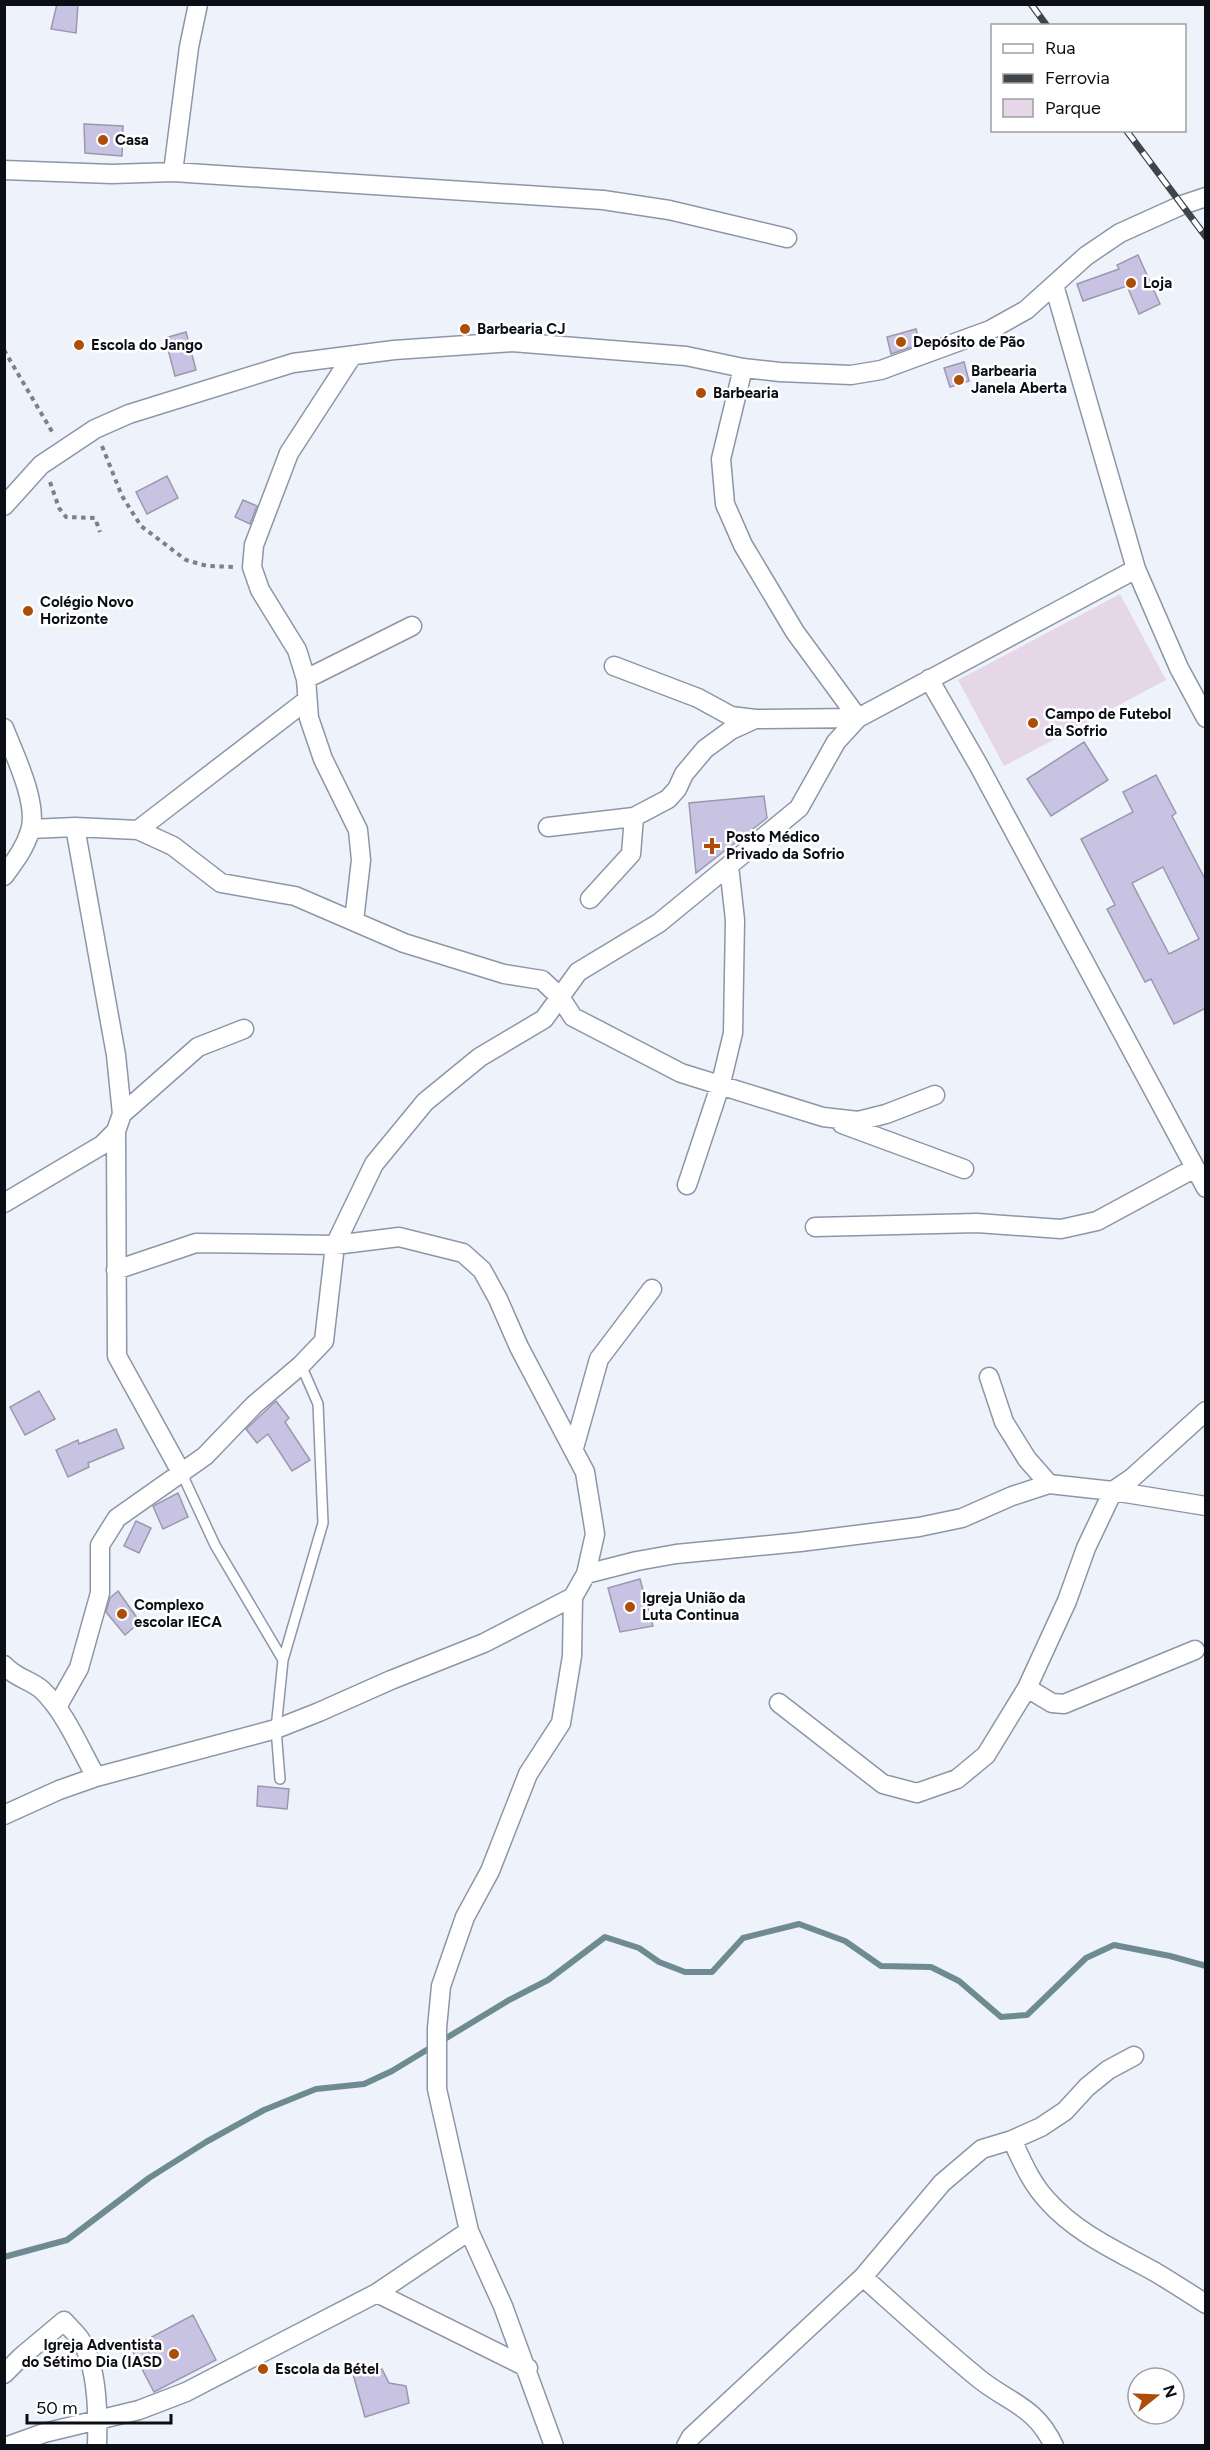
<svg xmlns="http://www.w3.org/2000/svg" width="1210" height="2450" font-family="Figtree,sans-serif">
	<rect width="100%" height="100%" fill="#eef2fb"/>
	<path fill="#e6d7e8" d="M 1120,594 L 1166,680 L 1004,766 L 958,680 Z"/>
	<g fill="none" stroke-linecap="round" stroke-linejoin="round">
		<path stroke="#6e8b92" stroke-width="6" d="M 4,2257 L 67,2240 L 149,2178 L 206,2142 L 264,2110 L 316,2089 L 364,2084 L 392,2071 L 509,2000 L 548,1980 L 605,1937 L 639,1948 L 659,1962 L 685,1972 L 712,1972 L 743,1938 L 799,1924 L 845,1941 L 881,1966 L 931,1967 L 959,1981 L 1001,2017 L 1027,2015 L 1086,1958 L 1114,1945 L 1170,1956 L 1206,1966"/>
	</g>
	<path fill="#c8c3e2" stroke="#9b98ae" stroke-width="1.5" fill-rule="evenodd" d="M 57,4 L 78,4 L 76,33 L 51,29 Z
		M 84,124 L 123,126 L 122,156 L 85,153 Z
		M 1138,255 L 1160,304 L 1139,314 L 1127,286 L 1083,301 L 1077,284 L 1119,269 L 1117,265 Z
		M 916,329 L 920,344 L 891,354 L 887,337 Z
		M 186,332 L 196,370 L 175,376 L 165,338 Z
		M 964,362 L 969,381 L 950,387 L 944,368 Z
		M 167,476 L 178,498 L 147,514 L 136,492 Z
		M 243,500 L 257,506 L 250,524 L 235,517 Z
		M 1084,742 L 1108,780 L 1051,816 L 1027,779 Z
		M 1156,775 L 1176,813 L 1172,816 L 1206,881 L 1206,1008 L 1174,1024 L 1151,979 L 1145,982 L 1107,909 L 1115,905 L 1081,839 L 1133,812 L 1123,792 ZM 1163,867 L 1199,939 L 1169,954 L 1132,883 Z
		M 764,796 L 767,818 L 696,873 L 689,803 Z
		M 39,1391 L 55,1419 L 25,1435 L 10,1407 Z
		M 276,1401 L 289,1418 L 285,1422 L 310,1460 L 292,1471 L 268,1434 L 257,1443 L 246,1429 Z
		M 116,1429 L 124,1448 L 88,1463 L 89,1467 L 68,1477 L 56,1450 L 78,1440 L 79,1444 Z
		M 178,1493 L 188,1517 L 163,1529 L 153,1506 Z
		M 136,1521 L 151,1528 L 139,1553 L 124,1546 Z
		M 640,1579 L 653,1626 L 620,1632 L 608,1588 Z
		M 118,1591 L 140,1622 L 125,1635 L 106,1612 L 110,1598 Z
		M 258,1786 L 289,1789 L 287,1809 L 257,1806 Z
		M 193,2315 L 216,2360 L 154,2392 L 131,2348 Z
		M 382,2369 L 389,2383 L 406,2386 L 409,2403 L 365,2417 L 353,2374 Z"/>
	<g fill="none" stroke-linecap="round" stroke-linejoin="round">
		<defs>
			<path id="service" d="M 182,1474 L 215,1545 L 283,1660
				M 280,1779 L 276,1729 L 283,1660 L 323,1523 L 318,1404 L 301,1365"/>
			<path id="minor" d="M 4,170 L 112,174 L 173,172 L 603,200 L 669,210 L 787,238
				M 173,172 L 189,47 L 198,4
				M 1054,285 L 1136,569 L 1179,668 L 1206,718
				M 352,356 L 289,453 L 254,545 L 252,567 L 260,590 L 297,650 L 306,679 L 309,718 L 323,759 L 358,830 L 361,860 L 354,921
				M 743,368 L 721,459 L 725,504 L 743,545 L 795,632 L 858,718
				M 4,506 L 41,465 L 95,429 L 129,414 L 293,363 L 394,350 L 512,342 L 686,356 L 743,368 L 780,372 L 851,375 L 881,370 L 990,330 L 1026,310 L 1086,256 L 1120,233 L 1182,205 L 1206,197
				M 614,666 L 698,698 L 731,716 L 755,719 L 858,718
				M 306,679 L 412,626
				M 929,679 L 979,766 L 1206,1188
				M 4,728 C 14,754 39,804 30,831 C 25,848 15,861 4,876
				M 548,827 L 634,817 L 668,799 L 677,789 L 684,774 L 705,749 L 731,730 L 753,720
				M 31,829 L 75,827 L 138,830 L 173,846 L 221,883 L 295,896 L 404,943 L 504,974 L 542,980 L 560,997 L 578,972 L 659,923 L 799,808 L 836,742 L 858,718 L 1136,569
				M 138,830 L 307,700
				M 590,899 L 631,854 L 634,817
				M 122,1114 L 198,1047 L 244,1029
				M 842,1124 L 964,1169
				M 116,1131 L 117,1356 L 182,1474
				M 687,1185 L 721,1083 L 733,1033 L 735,920 L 729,866
				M 4,1203 L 102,1145 L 116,1131 L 122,1114 L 116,1055 L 75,827
				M 815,1227 L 977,1223 L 1061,1229 L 1097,1221 L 1195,1168
				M 116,1270 L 196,1243 L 335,1245 L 399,1237 L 463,1253 L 482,1270 L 498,1299 L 519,1347 L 585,1472 L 595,1534 L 586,1574
				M 989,1377 L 1004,1422 L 1027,1459 L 1049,1484
				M 574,1448 L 599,1359 L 652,1289
				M 4,1665 C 15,1678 31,1680 42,1690 C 66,1713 80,1749 96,1777
				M 1027,1688 L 1052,1703 L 1064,1704 L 1195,1650
				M 779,1703 L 883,1784 L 917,1793 L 957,1779 L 986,1755 L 1027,1688 L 1067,1601 L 1086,1548 L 1113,1491 L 1132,1478 L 1206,1411
				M 57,1707 L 79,1668 L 100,1593 L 100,1545 L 117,1518 L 205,1456 L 254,1405 L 301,1365 L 324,1341 L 335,1245 L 374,1164 L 425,1102 L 480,1057 L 544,1019 L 560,997 L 573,1017 L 681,1073 L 823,1117 L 858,1121 L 886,1114 L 935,1095
				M 4,1815 L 59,1790 L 96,1777 L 276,1729 L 319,1712 L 391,1680 L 484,1643 L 573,1597 L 586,1574 L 637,1561 L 676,1554 L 800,1542 L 919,1527 L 962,1518 L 1012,1496 L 1049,1484 L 1113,1491 L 1206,1506
				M 1012,2140 C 1022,2161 1031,2183 1047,2200 C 1076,2233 1117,2251 1155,2272 C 1172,2282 1189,2293 1206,2304
				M 863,2277 C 901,2311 938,2345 977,2377 C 1008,2403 1035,2405 1054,2446
				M 377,2293 L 528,2368
				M 4,2374 L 21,2357 L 64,2321 C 69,2327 76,2333 80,2339 C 98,2366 98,2414 97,2446
				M 8,2446 L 44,2433 L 139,2410 L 186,2392 L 377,2293 L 469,2231
				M 554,2446 L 503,2306 L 469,2231 L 437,2089 L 437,2028 L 441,1986 L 465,1917 L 490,1871 L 528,1774 L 561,1723 L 572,1656 L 573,1597
				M 686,2446 L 691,2437 L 863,2277 L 942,2183 L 982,2149 L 1012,2140 L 1041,2127 L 1065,2111 L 1087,2087 L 1108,2070 L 1134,2056"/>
		</defs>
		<use href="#service" stroke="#8c96a9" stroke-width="12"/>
		<use href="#minor" stroke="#8c96a9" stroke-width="21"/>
		<path stroke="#7d8088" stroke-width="4" stroke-dasharray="4.5 4.5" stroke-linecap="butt" d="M 4,350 L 54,435
			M 102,446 L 122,496 L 141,526 L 186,560 L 207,566 L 236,567
			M 50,482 L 59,508 L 66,517 L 95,518 L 100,532"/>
		<use href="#service" stroke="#fff" stroke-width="9"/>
		<use href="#minor" stroke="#fff" stroke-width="18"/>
		<defs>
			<path id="rail" d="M 1031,4 L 1047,26
				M 1126,130 L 1206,237"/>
		</defs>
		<use href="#rail" stroke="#40444b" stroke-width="7"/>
		<use href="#rail" stroke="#fff" stroke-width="4.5" stroke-dasharray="14" stroke-linecap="butt"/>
	</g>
	<g fill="#ad4d07" stroke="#fff" stroke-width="2">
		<circle cx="103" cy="140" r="6"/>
		<circle cx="1131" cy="283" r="6"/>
		<circle cx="465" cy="329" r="6"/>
		<circle cx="901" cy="342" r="6"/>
		<circle cx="79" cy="345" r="6"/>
		<circle cx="959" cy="380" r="6"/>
		<circle cx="701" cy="393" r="6"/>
		<circle cx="28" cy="611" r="6"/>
		<circle cx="1033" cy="723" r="6"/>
		<path d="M709 837h6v6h6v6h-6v6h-6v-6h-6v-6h6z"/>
		<circle cx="630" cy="1607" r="6"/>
		<circle cx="122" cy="1614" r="6"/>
		<circle cx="174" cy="2354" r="6"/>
		<circle cx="263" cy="2369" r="6"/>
	</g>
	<g text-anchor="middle" stroke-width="5" stroke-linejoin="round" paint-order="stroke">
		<g font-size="15" font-weight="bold" fill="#0b0e15" stroke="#fff" text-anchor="start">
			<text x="115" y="145">Casa</text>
			<text x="1143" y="288">Loja</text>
			<text x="477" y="334">Barbearia CJ</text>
			<text x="913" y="347">Depósito de Pão</text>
			<text x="91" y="350">Escola do Jango</text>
			<text x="971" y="376">Barbearia<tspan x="971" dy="17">Janela Aberta</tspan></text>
			<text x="713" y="398">Barbearia</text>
			<text x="40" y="607">Colégio Novo<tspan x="40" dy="17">Horizonte</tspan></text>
			<text x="1045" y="719">Campo de Futebol<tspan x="1045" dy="17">da Sofrio</tspan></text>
			<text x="726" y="842">Posto Médico<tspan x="726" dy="17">Privado da Sofrio</tspan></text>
			<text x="642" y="1603">Igreja União da<tspan x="642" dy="17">Luta Continua</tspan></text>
			<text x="134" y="1610">Complexo<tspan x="134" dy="17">escolar IECA</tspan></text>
			<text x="162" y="2350" text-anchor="end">Igreja Adventista<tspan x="162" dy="17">do Sétimo Dia (IASD</tspan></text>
			<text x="275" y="2374">Escola da Bétel</text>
		</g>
	</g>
	<rect width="1210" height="2450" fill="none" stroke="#0b0e15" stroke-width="12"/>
	<rect x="991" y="24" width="195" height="108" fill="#ffffff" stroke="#9d9fa1" stroke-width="1.5"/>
	<rect x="1003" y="44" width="30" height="9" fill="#ffffff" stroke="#9d9fa1" stroke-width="1.5"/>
	<text x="1045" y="54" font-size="18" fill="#0b0e15">Rua</text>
	<rect x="1003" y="74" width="30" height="9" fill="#40444b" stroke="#9d9fa1" stroke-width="1.5"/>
	<text x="1045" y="84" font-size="18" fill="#0b0e15">Ferrovia</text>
	<rect x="1003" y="99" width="30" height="18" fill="#e6d7e8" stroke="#9d9fa1" stroke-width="1.5"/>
	<text x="1045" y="114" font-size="18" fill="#0b0e15">Parque</text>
	<g transform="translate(1156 2396) rotate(72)"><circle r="28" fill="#ffffff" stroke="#9d9fa1" stroke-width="1.5"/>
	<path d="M0-4.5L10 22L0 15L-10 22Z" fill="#ad4d07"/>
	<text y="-9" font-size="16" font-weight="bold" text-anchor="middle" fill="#0b0e15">N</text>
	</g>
	<path d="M27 2414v9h144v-9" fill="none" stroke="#0b0e15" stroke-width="3"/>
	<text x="36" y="2414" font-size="18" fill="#0b0e15" stroke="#ffffff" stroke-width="4.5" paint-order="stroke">50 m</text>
</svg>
